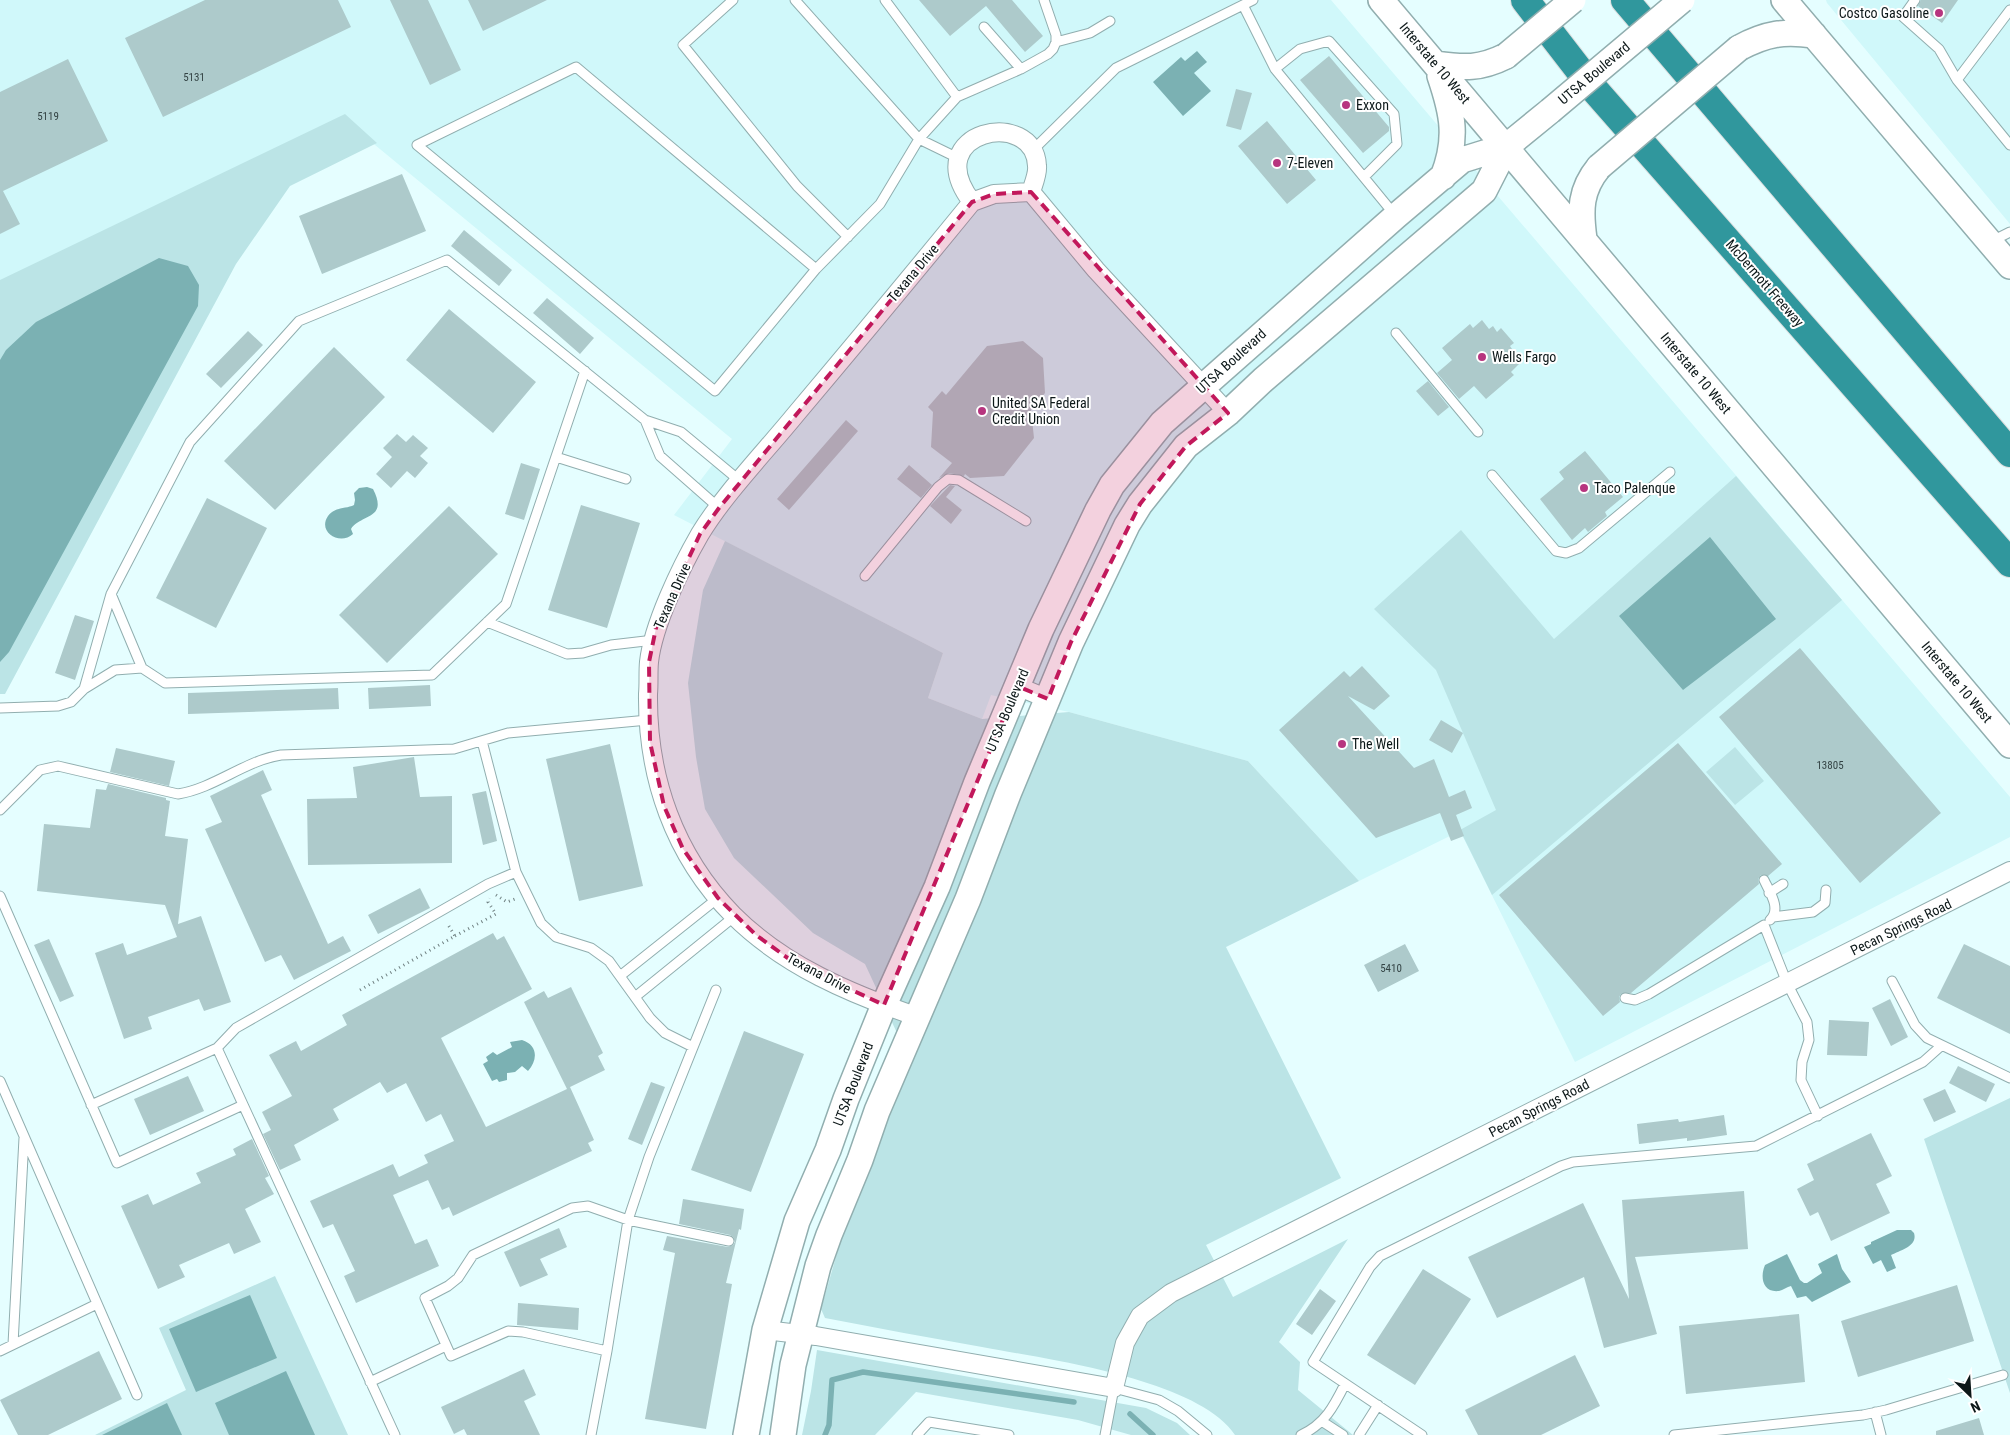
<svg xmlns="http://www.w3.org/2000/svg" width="2010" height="1435" font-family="'Roboto Condensed',sans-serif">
	<rect width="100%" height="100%" fill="#e5feff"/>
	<path fill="#d0f8fa" d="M 0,0 L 1331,0 L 2010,797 L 2010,837 L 1575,1062 L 1460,831 L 1359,881 L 1248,761 L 1069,712 L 991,695 L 982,719 L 928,698 L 943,653 L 674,515 L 732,439 L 352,126 L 0,296 Z
		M 1826,0 L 2010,0 L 2010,224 L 1827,3 Z"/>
	<path fill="#bbe4e6" d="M 345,114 L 377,143 L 290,186 L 236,264 L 5,694 L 0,694 L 0,280 Z
		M 1736,476 L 1842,600 L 1492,895 L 1460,830 L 1496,810 L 1436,670 L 1374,609 L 1461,530 L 1554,639 Z
		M 725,541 L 943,653 L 928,698 L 982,719 L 1069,712 L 1248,761 L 1359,881 L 1226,947 L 1341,1178 L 1206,1245 L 1233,1297 L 1348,1239 L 1279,1342 L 1300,1362 L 1298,1390 L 1353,1435 L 1235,1435 C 1198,1379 1046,1359 982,1347 C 930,1338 878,1328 825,1318 L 821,1309 L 846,1222 L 910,1061 L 865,964 L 813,933 L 734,858 L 705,809 L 696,757 L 688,683 L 703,590 Z
		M 1735,747 L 1764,781 L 1735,805 L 1706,772 Z
		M 2010,1098 L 2010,1393 L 1924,1139 Z
		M 275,1276 L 348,1435 L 95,1435 L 186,1390 L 159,1328 Z
		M 817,1350 L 1146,1408 L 1177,1423 L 1190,1435 L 1131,1435 L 1078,1420 L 916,1392 L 875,1435 L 802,1435 L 811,1391 Z"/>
	<path fill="#7bb1b3" d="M 1197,51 L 1207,62 L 1194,73 L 1211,91 L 1183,116 L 1153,82 L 1181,57 L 1185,61 Z
		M 159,258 L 188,266 L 199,285 L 198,306 L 9,652 L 0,662 L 0,360 L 6,350 L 36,322 Z
		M 367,487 L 373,489 C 389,520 360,514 351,529 L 353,534 C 340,546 317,532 328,516 C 334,507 346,509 354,505 L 355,500 L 354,493 L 359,488 Z
		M 1710,537 L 1776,619 L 1683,690 L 1619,616 Z
		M 522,1040 C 538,1045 538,1060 528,1071 L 522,1066 L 515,1072 L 507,1073 L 507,1080 L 499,1082 L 497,1079 L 492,1081 L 483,1064 L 488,1061 L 486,1057 L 493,1052 L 497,1055 L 512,1047 L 510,1042 Z
		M 1897,1230 L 1911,1230 L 1914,1233 C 1918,1246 1901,1250 1891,1255 L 1896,1268 L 1887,1272 L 1881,1260 L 1873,1264 L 1864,1247 L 1871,1244 L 1871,1242 Z
		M 1787,1254 L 1800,1280 L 1804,1283 L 1807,1283 L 1822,1273 L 1818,1264 L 1837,1254 L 1842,1269 L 1851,1282 L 1812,1302 L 1806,1296 L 1797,1298 L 1791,1286 C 1787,1287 1783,1290 1779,1291 C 1762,1293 1760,1276 1765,1265 Z
		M 250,1295 L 277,1358 L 196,1392 L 169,1329 Z
		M 286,1371 L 315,1435 L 229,1435 L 215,1403 Z
		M 167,1403 L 182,1435 L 102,1435 Z"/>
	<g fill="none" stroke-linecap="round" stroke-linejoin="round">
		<path stroke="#7bb1b3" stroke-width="5.5" d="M 1130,1414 L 1153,1435
			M 825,1435 L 829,1425 L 832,1380 L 863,1372 L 1074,1402"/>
	</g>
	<path fill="#adcacb" d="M 205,0 L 338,0 L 351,27 L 163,117 L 125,38 Z
		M 390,0 L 428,0 L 461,70 L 430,85 Z
		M 468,0 L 547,0 L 483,31 Z
		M 919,0 L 1012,0 L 1043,36 L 1025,52 L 986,6 L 950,36 Z
		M 1921,0 L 1958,0 L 1942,23 L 1918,6 Z
		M 1329,56 L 1389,127 L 1389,131 L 1363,153 L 1300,80 Z
		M 68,59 L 108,141 L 3,191 L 20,224 L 0,234 L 0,92 Z
		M 1236,89 L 1252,93 L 1241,130 L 1226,126 Z
		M 1267,121 L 1316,180 L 1287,204 L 1238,146 Z
		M 402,174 L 426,231 L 322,274 L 299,216 Z
		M 464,230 L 512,270 L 499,286 L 451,246 Z
		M 547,298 L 594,338 L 580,354 L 533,313 Z
		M 449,309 L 536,382 L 493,433 L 406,360 Z
		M 1482,320 L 1489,329 L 1493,326 L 1497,332 L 1501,328 L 1514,343 L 1510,346 L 1514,352 L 1511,355 L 1519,364 L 1511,372 L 1514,375 L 1486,399 L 1474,386 L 1459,399 L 1437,373 L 1452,360 L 1442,348 L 1470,324 L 1473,328 Z
		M 248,331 L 263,345 L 221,388 L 206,374 Z
		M 1023,341 L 1043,358 L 1045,393 L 1031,410 L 1034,438 L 1004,476 L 970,478 L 965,474 L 964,476 L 949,473 L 939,478 L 952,463 L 931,447 L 933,412 L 928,407 L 942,391 L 946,395 L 987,346 Z
		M 334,347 L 385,397 L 275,510 L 224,461 Z
		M 1428,381 L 1449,407 L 1438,416 L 1416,391 Z
		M 846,420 L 858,431 L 789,510 L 777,499 Z
		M 397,434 L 406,442 L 413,435 L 428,448 L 420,456 L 428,463 L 415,478 L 407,471 L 391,488 L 376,474 L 392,457 L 383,448 Z
		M 1585,451 L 1623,497 L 1605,512 L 1607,516 L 1588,532 L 1585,528 L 1572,540 L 1540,499 L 1564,479 L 1559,472 Z
		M 521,463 L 540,469 L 524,520 L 505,514 Z
		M 909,465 L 932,485 L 921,498 L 897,479 Z
		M 950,485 L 955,486 L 946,497 L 962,510 L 951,524 L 930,506 Z
		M 207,498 L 267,528 L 216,628 L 156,598 Z
		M 581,505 L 640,523 L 607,628 L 548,610 Z
		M 449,506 L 498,554 L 387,663 L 339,615 Z
		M 75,615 L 94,621 L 75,680 L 55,673 Z
		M 1800,648 L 1941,813 L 1860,883 L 1719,717 Z
		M 1362,666 L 1390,696 L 1374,710 L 1348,696 L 1414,768 L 1434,759 L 1449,797 L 1465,790 L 1472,808 L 1456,815 L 1464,836 L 1451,841 L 1440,813 L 1376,838 L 1279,730 L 1344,671 L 1350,677 Z
		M 430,685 L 431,706 L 369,709 L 368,688 Z
		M 338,688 L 339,709 L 188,714 L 188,693 Z
		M 1441,720 L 1463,733 L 1452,753 L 1429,740 Z
		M 1678,743 L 1782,864 L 1768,876 L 1761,875 L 1758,879 L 1759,884 L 1631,993 L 1621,994 L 1619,997 L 1620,1002 L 1603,1016 L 1499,895 Z
		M 610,744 L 643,886 L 579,901 L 546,759 Z
		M 116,748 L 175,761 L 169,786 L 110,772 Z
		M 414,757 L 420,797 L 452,796 L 452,863 L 308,865 L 307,799 L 357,798 L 353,767 Z
		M 263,770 L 272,790 L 261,795 L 328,944 L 343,936 L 351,951 L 294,980 L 281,955 L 265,962 L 205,829 L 222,822 L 210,796 Z
		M 108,784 L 166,798 L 166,800 L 170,801 L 165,836 L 188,839 L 178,924 L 201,916 L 231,1002 L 204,1011 L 199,999 L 148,1017 L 152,1029 L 124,1039 L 95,953 L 123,943 L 127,955 L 177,937 L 165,905 L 37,891 L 44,824 L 90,828 L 96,789 L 106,790 Z
		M 486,791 L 497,841 L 483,845 L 472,794 Z
		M 420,888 L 430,908 L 378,934 L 368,915 Z
		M 493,933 L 497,940 L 504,936 L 532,989 L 441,1038 L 486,1127 L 567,1089 L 524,1002 L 544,991 L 548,998 L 571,987 L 603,1053 L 598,1056 L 605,1070 L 568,1088 L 570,1087 L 594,1140 L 588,1143 L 592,1151 L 453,1216 L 449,1207 L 442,1210 L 428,1180 L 393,1195 L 415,1244 L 427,1239 L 439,1266 L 356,1303 L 344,1276 L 355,1271 L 333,1224 L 323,1228 L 310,1201 L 393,1164 L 399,1177 L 428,1163 L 424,1155 L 454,1141 L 441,1114 L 426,1122 L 406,1083 L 387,1093 L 380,1082 L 333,1109 L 339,1120 L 294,1145 L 301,1160 L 280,1170 L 263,1134 L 271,1130 L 262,1112 L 292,1096 L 269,1055 L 296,1041 L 301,1051 L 347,1025 L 342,1015 Z
		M 49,939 L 74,996 L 60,1002 L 34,945 Z
		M 1405,944 L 1419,971 L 1378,992 L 1364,965 Z
		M 1964,944 L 2010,966 L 2010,1034 L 1937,998 Z
		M 1890,999 L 1908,1037 L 1891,1046 L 1872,1008 Z
		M 1829,1020 L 1869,1022 L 1867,1056 L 1827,1055 Z
		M 744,1031 L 804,1054 L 751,1192 L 691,1170 Z
		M 1958,1066 L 1995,1084 L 1986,1102 L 1949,1083 Z
		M 188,1076 L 204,1111 L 150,1135 L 134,1099 Z
		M 651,1082 L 665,1087 L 642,1145 L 628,1139 Z
		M 1945,1089 L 1956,1112 L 1934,1122 L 1923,1099 Z
		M 1724,1115 L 1727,1135 L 1687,1141 L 1687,1138 L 1639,1144 L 1637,1124 L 1678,1119 L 1679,1122 Z
		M 1871,1133 L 1892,1176 L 1876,1184 L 1890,1213 L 1831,1241 L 1818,1212 L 1810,1216 L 1797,1189 L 1814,1180 L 1807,1164 Z
		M 252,1139 L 269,1176 L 265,1178 L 274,1194 L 245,1209 L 261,1242 L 234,1254 L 229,1243 L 179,1265 L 185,1277 L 158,1289 L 121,1206 L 148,1194 L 153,1205 L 201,1183 L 196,1173 L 236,1155 L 233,1149 Z
		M 1744,1191 L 1748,1249 L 1635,1257 L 1657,1334 L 1604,1348 L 1584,1277 L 1497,1318 L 1468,1257 L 1583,1203 L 1629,1299 L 1622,1200 Z
		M 683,1199 L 744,1209 L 741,1230 L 739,1229 L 726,1283 L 732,1284 L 706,1429 L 645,1419 L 675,1253 L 663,1250 L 667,1236 L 728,1247 L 733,1245 L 735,1242 L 733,1237 L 730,1235 L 679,1224 Z
		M 559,1228 L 567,1247 L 540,1259 L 548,1275 L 520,1287 L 504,1252 Z
		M 1423,1269 L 1471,1299 L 1415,1385 L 1367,1355 Z
		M 1957,1285 L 1974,1341 L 1858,1377 L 1841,1321 Z
		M 1320,1289 L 1336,1301 L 1312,1335 L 1296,1324 Z
		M 518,1303 L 579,1308 L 578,1330 L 517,1325 Z
		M 1799,1314 L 1805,1382 L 1686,1394 L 1679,1326 Z
		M 99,1351 L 122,1399 L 48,1435 L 18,1435 L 0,1400 Z
		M 1575,1355 L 1600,1406 L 1541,1435 L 1478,1435 L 1465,1410 Z
		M 524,1369 L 536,1395 L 524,1401 L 540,1435 L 467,1435 L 464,1429 L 454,1434 L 441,1407 Z
		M 1979,1418 L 1984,1435 L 1936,1435 L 1936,1431 Z"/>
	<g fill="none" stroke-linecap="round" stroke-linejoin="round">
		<defs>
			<path id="service" d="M 733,0 L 683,45 L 797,186 L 848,237
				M 795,0 L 919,139 L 958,158
				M 885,0 L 957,97
				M 1044,0 L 1056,35 L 1056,42
				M 1915,0 L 1903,17 L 1939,49 L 1957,80
				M 1243,5 L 1275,69 L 1394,214
				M 2010,10 L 1957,80 L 2010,145
				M 984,27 L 1021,69
				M 1275,69 L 1300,49 L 1329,41 L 1394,114 L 1397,144 L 1364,177
				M 1033,150 L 1116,68 L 1253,0
				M 1992,241 L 2010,232
				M 816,269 L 576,67 L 417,145 L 715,391 L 816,269 L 880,204 L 919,139 L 957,97 L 1021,69 L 1048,54 L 1053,49 L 1056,42 L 1090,33 L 1110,21
				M 1396,333 L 1478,432
				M 645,420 L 660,456 L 719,508
				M 556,457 L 626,479
				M 1492,475 L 1556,551 L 1566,553 L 1579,548 L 1670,472
				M 865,576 L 938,487 L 948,479 L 959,480 L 1026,521
				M 111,594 L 142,668
				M 487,622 L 567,654 L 583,653 L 611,645 L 654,640
				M 84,689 L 115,670 L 142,668 L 165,683 L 432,675 L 506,604 L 585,371
				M 0,708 L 58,706 L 71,702 L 84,689 L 111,594 L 190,442 L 299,321 L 447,260 L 645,420 L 681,432 L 740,481
				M 482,741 L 516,872 L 541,923 L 556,937 L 591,948 L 609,961 L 650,1018 L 665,1033 L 693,1047
				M 0,810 L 40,770 L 58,766 L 178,794 C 215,788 244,761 281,755 L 454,749 L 508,733 L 648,720
				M 1764,880 C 1769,891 1782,909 1770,920
				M 1769,893 L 1783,884
				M 0,896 L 117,1163 L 243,1105
				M 1773,917 L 1813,912 L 1825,903 L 1826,890
				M 620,976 L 718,898
				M 1892,981 L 1915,1025 L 1927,1038 L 2010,1078
				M 635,997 L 735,916
				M 1625,998 L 1635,1000 L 1649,994 L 1764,925 L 1787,983 L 1807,1022 L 1809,1040 L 1802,1062 L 1801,1080 L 1818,1116
				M 217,1048 L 395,1435
				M 0,1081 L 137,1395
				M 91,1105 L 217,1048 L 236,1028 L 488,884 L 516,872
				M 13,1344 L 24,1138
				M 0,1351 L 97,1304
				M 607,1351 L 523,1332 L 508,1331 L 451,1356 L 425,1298 L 448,1286 L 458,1278 L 473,1255 L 572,1208 L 588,1206 L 628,1220 L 729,1241
				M 370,1382 L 446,1346
				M 1875,1412 L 1881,1435
				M 1323,1422 L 1343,1435
				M 591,1435 L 607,1351 L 628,1220 L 649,1157 L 716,990
				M 917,1435 L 929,1422 L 1009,1435
				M 1105,1435 L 1114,1388 L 1159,1400 L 1178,1411 L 1207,1435
				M 1301,1435 C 1325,1424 1334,1406 1345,1384
				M 1359,1435 L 1378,1405
				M 1422,1435 L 1313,1362 L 1370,1267 L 1380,1256 L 1561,1166 L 1573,1162 L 1756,1146 L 1923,1062 L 1941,1046
				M 1674,1435 L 1863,1415 L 1886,1410 L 2003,1375"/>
			<path id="minor" d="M 972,202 L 994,194 L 1031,192 L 1096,270 L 1228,413
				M 1017,686 L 1048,699
				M 918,1017 C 851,994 784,966 733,915 C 674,855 647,777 648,694 C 649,683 648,672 649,662 C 653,625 681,567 700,534 C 725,493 765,452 796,414 C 855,344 914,273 972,202 C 917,130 1035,107 1037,166 C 1038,174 1033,185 1031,192
				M 765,1330 L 816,1336 L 1114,1388 L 1125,1343 L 1140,1316 L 1171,1293 L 2010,871"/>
			<path id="secondary" d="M 1381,0 L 2010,745
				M 1784,0 L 2010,266
				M 1739,48 C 1767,33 1784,31 1814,35
				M 1436,64 C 1464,68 1480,69 1506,56
				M 1440,76 C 1453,114 1458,139 1443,177
				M 1584,239 C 1580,210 1580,190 1599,167
				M 746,1435 L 765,1330 L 797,1221 L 828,1150 L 846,1099 L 884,1005 L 937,887 L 977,782 L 1041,629 L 1098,510 L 1112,485 L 1162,423 L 1396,216 L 1462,160 L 1507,146 L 1550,111
				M 783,1435 L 793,1365 L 818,1266 L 829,1235 L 860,1160 L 877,1111 L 968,899 L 1008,794 L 1071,642 L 1127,525 L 1140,504 L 1186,446 L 1228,413 L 1263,380 L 1484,191 L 1507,146"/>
			<path id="motorway" d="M 1525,0 L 1593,88 L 2010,563
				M 1625,0 L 2010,453"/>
		</defs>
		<use href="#service" stroke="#91aeaf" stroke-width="11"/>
		<use href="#minor" stroke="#91aeaf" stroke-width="20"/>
		<use href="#secondary" stroke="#91aeaf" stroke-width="28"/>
		<use href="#motorway" stroke="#dddfdf" stroke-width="30"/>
		<path stroke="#708182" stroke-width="3" stroke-dasharray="1 4" stroke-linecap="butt" d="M 496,895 L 507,902 L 515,899
			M 455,936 L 496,914 L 488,902 L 489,898
			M 360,990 L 455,936 L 447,923"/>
		<use href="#service" stroke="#fff" stroke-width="9"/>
		<use href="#minor" stroke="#fff" stroke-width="18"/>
		<use href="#secondary" stroke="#fff" stroke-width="25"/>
		<use href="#motorway" stroke="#30979d" stroke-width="28"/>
		<defs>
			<path id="secondary-bridge" d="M 1506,56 L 1573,0
				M 1550,111 L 1682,0
				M 1599,167 L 1739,48"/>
		</defs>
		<use href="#secondary-bridge" stroke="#91aeaf" stroke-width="28" stroke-linecap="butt"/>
		<use href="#secondary-bridge" stroke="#fff" stroke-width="25"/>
	</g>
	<path fill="#c2185b" fill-opacity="0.2" stroke="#c2185b" stroke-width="4" stroke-dasharray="10 6" stroke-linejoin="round" d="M 1031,192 L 1228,413 L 1186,446 L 1140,504 L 1071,642 L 1048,699 L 1017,686 L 884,1005 L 796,964 L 756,935 L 718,898 L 683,849 L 664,806 L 650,742 L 649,662 L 656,628 L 700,534 L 719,508 L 972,202 L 994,194 Z"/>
	<g fill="#b7357f" stroke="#fff" stroke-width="2">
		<circle cx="1939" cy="13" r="5"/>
		<circle cx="1346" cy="105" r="5"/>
		<circle cx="1277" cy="163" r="5"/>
		<circle cx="1482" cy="357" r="5"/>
		<circle cx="982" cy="411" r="5"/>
		<circle cx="1584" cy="488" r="5"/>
		<circle cx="1342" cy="744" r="5"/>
	</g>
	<g text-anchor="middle" stroke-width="4" stroke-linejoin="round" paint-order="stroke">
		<g font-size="11" fill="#344445">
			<text x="194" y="81">5131</text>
			<text x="48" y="120">5119</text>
			<text x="1830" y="769">13805</text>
			<text x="1391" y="972">5410</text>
		</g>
		<g font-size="14" fill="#0c1718" stroke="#fff" text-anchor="start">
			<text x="1929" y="18" text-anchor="end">Costco Gasoline</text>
			<text x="1356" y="110">Exxon</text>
			<text x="1287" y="168">7-Eleven</text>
			<text x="1492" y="362">Wells Fargo</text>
			<text x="992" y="408">United SA Federal<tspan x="992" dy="16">Credit Union</tspan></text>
			<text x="1594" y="493">Taco Palenque</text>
			<text x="1352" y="749">The Well</text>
		</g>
		<g font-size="14" fill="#0c1718" stroke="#fff">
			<text transform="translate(1435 63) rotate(50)" y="5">Interstate 10 West</text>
			<text transform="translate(1594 73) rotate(-40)" y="5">UTSA Boulevard</text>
			<text transform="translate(913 273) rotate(-50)" y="5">Texana Drive</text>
			<text transform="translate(1765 283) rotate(49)" y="5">McDermott Freeway</text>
			<text transform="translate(1231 361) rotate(-42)" y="5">UTSA Boulevard</text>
			<text transform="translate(1696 373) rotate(50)" y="5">Interstate 10 West</text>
			<text transform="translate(672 596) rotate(-66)" y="5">Texana Drive</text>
			<text transform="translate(1957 682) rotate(50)" y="5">Interstate 10 West</text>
			<text transform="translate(1007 710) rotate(-67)" y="5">UTSA Boulevard</text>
			<text transform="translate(1901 927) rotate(-26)" y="5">Pecan Springs Road</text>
			<text transform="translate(819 973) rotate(28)" y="5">Texana Drive</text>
			<text transform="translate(853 1084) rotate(-69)" y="5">UTSA Boulevard</text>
			<text transform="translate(1539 1108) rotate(-27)" y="5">Pecan Springs Road</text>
		</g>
	</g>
	<g transform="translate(1970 1395) rotate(155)" stroke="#ffffff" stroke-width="4" paint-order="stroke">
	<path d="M0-4L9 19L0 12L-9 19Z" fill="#0c1718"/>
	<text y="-8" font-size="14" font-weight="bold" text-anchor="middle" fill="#0c1718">N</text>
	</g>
</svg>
